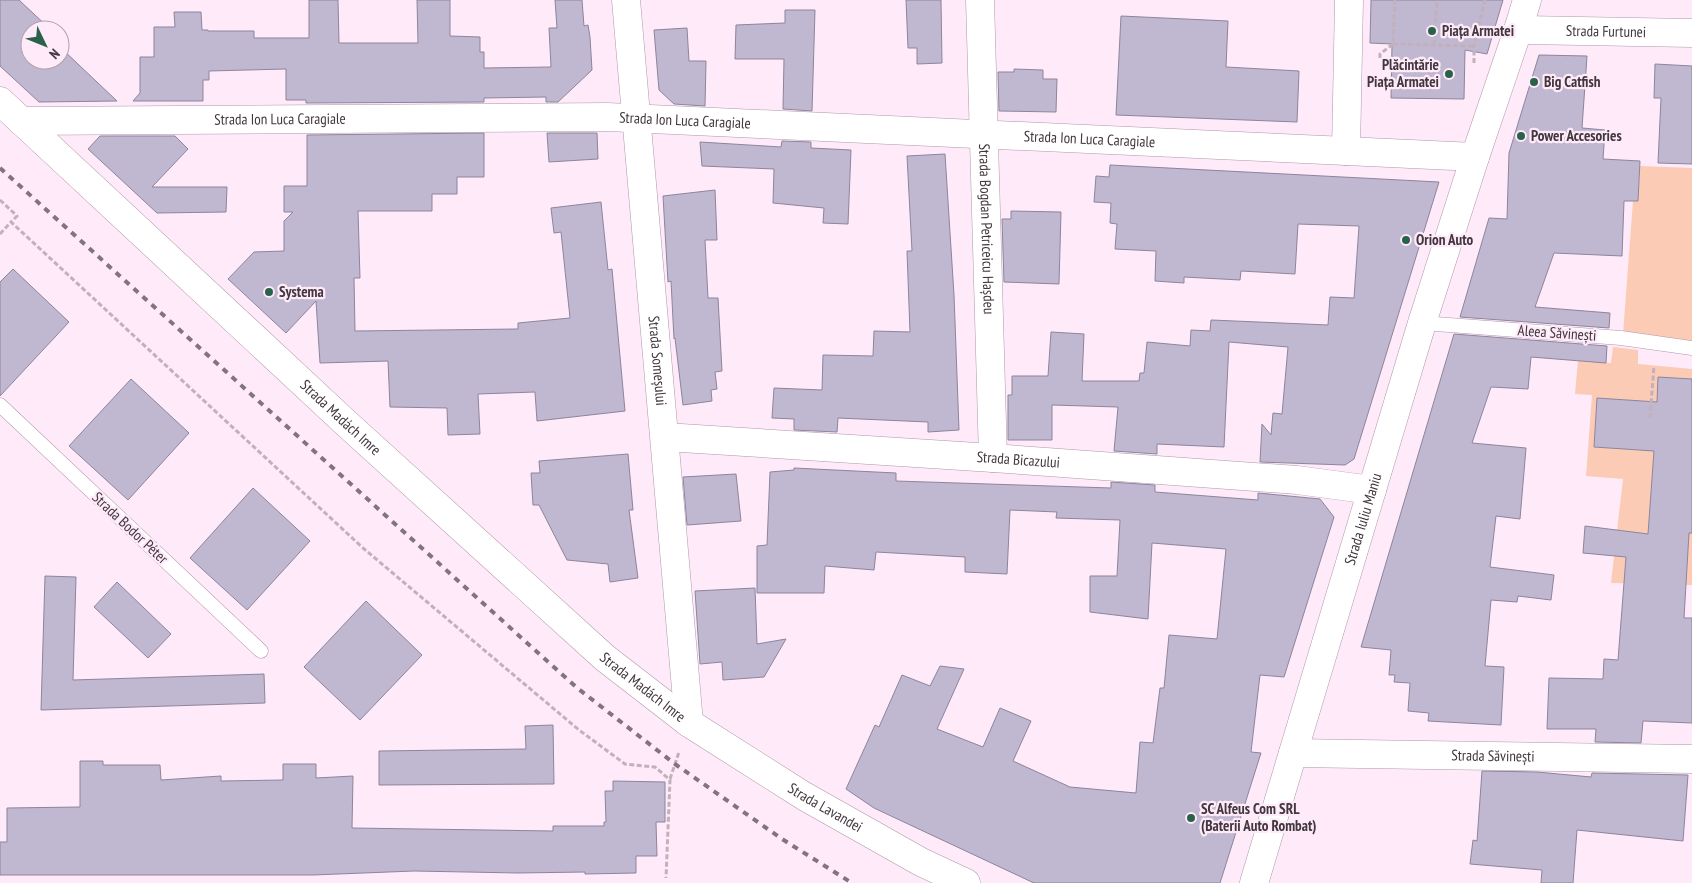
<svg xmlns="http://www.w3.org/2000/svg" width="1692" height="883" font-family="'PT Sans Narrow',sans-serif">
	<rect width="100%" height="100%" fill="#feeaf8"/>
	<path fill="#fbcbb6" d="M 1640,166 L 1692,168 L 1692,342 L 1623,334 L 1633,201 L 1638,201 Z
		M 1613,347 L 1638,350 L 1638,364 L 1692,369 L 1692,585 L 1611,583 L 1623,479 L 1586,476 L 1592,395 L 1575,394 L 1578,361 L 1611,363 Z"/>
	<path fill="#c0b7d0" stroke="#8d859c" d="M 0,0 L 19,0 L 51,30 L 30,30 L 30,60 L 60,60 L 60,47 L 117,101 L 39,102 L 0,66 Z
		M 309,0 L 338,0 L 339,43 L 418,43 L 417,0 L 450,0 L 450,36 L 480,37 L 480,52 L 484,52 L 484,68 L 551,67 L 549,28 L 557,28 L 555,0 L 582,0 L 584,26 L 588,25 L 590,37 L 592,70 L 558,102 L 546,102 L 546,97 L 484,98 L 484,102 L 306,103 L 306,100 L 286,100 L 286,69 L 209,71 L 209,80 L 203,80 L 203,101 L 133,101 L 140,93 L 140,57 L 154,57 L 154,27 L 175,27 L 174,12 L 201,12 L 202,30 L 208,30 L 208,31 L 254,31 L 254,38 L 309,38 Z
		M 906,0 L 941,0 L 942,63 L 917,64 L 917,48 L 908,48 Z
		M 1371,0 L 1503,0 L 1487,54 L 1465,50 L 1464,99 L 1391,98 L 1392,44 L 1370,43 Z
		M 785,10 L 815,10 L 812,111 L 783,109 L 784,59 L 735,59 L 736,25 L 785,23 Z
		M 1121,16 L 1228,21 L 1226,67 L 1299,71 L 1297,122 L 1116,115 Z
		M 687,28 L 689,61 L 706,61 L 705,106 L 674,104 L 659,90 L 654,30 Z
		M 1539,55 L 1587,56 L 1582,128 L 1605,130 L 1603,159 L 1640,161 L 1638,201 L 1624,201 L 1622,256 L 1554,253 L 1535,307 L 1610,313 L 1609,328 L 1460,317 L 1489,218 L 1507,219 L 1509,153 Z
		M 1655,64 L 1692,66 L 1692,164 L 1658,163 L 1661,98 L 1654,98 Z
		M 1014,69 L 1043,70 L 1043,79 L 1057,79 L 1056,112 L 999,111 L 998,72 L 1014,72 Z
		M 484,133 L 484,177 L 457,177 L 457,194 L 432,194 L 432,211 L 358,211 L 360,278 L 354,278 L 355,331 L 518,329 L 518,323 L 570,318 L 561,232 L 554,233 L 551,208 L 601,202 L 608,270 L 612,269 L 625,411 L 537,421 L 535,392 L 478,394 L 480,434 L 448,435 L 447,408 L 390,407 L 388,361 L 320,363 L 316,301 L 286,333 L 228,279 L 254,252 L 284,251 L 284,221 L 293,212 L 284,212 L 284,186 L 307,186 L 307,135 Z
		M 547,133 L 597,133 L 598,159 L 549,162 Z
		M 100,136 L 175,136 L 188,149 L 152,187 L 227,187 L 226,212 L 157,213 L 88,149 Z
		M 782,141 L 811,142 L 811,148 L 851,150 L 848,224 L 823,223 L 824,208 L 773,203 L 774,169 L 702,166 L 700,142 L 781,147 Z
		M 945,154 L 954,295 L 959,430 L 928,432 L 928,422 L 838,418 L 837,432 L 794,430 L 794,419 L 772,418 L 774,388 L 822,390 L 823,355 L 873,356 L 874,331 L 910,332 L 907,251 L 912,251 L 907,156 Z
		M 1110,165 L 1439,182 L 1354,459 L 1345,465 L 1260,462 L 1262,424 L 1271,435 L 1273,413 L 1282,414 L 1288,347 L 1229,342 L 1224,447 L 1157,444 L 1157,454 L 1114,451 L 1118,407 L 1052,405 L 1052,440 L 1008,440 L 1008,395 L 1012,395 L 1012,376 L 1048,376 L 1051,332 L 1084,334 L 1082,381 L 1139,381 L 1140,373 L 1144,373 L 1147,342 L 1190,346 L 1191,330 L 1210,331 L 1211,320 L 1328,325 L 1330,297 L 1354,298 L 1359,226 L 1298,224 L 1295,274 L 1241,271 L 1240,280 L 1184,277 L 1184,283 L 1155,281 L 1156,251 L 1115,249 L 1117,224 L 1110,223 L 1111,203 L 1094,202 L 1096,176 L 1109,177 Z
		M 715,190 L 717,240 L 705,240 L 708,298 L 718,298 L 722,371 L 715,372 L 717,389 L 711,390 L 712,401 L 683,405 L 675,338 L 674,339 L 671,281 L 668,282 L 663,196 Z
		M 1011,211 L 1061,212 L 1059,284 L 1004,282 L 1002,219 L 1011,219 Z
		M 13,269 L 69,322 L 0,396 L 0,282 Z
		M 1454,334 L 1607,346 L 1606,363 L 1531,357 L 1528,389 L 1491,387 L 1472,443 L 1526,448 L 1520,519 L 1496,516 L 1490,567 L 1554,575 L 1551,600 L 1518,596 L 1517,602 L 1491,600 L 1485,666 L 1504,667 L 1501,725 L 1428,721 L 1429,713 L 1408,711 L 1410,683 L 1394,682 L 1395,675 L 1389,675 L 1391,650 L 1361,647 Z
		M 1658,377 L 1692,379 L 1692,533 L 1689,533 L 1684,618 L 1692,618 L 1692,723 L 1643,721 L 1641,743 L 1595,742 L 1596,729 L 1547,729 L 1549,678 L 1603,679 L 1604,659 L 1618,660 L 1626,557 L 1583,553 L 1585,526 L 1648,534 L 1654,451 L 1594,447 L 1597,398 L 1657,402 Z
		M 131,379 L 189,433 L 128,500 L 69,446 Z
		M 628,454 L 633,510 L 629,510 L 638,578 L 610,582 L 608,564 L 567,560 L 539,505 L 533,505 L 531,473 L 540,473 L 539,461 Z
		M 794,468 L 896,473 L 896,481 L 1111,488 L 1111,482 L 1155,485 L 1155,492 L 1258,500 L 1258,493 L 1320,499 L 1334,517 L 1284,677 L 1260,675 L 1251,752 L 1261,753 L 1220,883 L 1034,883 L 874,808 L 846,789 L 875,725 L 879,727 L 902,675 L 930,686 L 940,666 L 964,669 L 937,729 L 983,747 L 1000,708 L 1031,721 L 1013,761 L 1070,787 L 1136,793 L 1140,742 L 1153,743 L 1160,688 L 1164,688 L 1169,635 L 1217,639 L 1226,549 L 1152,543 L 1148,619 L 1090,612 L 1090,576 L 1117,576 L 1120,520 L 1056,518 L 1057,512 L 1010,510 L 1007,574 L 965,572 L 965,557 L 876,552 L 874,570 L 825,566 L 824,593 L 757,593 L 757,546 L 767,545 L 770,472 L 794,470 Z
		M 736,474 L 741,521 L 687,525 L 683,477 Z
		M 253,488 L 310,541 L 247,610 L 190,558 Z
		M 45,576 L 76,577 L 73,680 L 264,674 L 265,703 L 41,710 Z
		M 117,582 L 171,634 L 148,658 L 94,607 Z
		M 755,588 L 757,644 L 786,639 L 764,677 L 723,680 L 722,662 L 700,664 L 695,591 Z
		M 366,601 L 422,655 L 360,720 L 304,667 Z
		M 553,725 L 554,784 L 379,785 L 379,751 L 526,749 L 525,726 Z
		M 80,761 L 103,761 L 103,765 L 160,765 L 161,780 L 221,776 L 221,781 L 283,780 L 283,764 L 316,764 L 316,778 L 353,776 L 352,828 L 553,831 L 553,826 L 604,826 L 604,822 L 606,822 L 605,791 L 613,791 L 613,781 L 665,782 L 665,822 L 656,822 L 657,856 L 636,856 L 636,873 L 585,874 L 585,872 L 518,873 L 414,871 L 313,875 L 0,875 L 0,842 L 7,842 L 7,808 L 80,807 Z
		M 1482,771 L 1537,772 L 1591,777 L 1592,773 L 1688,775 L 1683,841 L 1577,830 L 1573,883 L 1541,883 L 1542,870 L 1470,864 L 1473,840 L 1477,841 Z"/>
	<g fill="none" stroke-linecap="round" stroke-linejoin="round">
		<defs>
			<path id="lane" d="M 1422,323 L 1621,338 L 1692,348
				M 0,405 L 261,651"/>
			<g id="street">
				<path id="s1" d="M 626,0 L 689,723"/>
				<path id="s2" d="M 980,0 L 993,458"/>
				<path id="s3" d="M 1518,30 L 1692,33"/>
				<path id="s4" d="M 21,121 L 607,117 L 1346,151"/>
				<path id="s5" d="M 665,437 L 993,458 L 1297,480 L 1372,490"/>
				<path id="s6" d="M 1293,753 L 1692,759"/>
			</g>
			<g id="secondary">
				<path d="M 1349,0 L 1346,151 L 1475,157"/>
				<path id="s7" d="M 0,101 L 347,424 L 605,658 L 689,723 L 804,796 L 921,862 L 966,883"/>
				<path id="s8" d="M 1254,883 L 1422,323 L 1475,157 L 1518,30 L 1527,0"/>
			</g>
		</defs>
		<use href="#lane" stroke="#af98a9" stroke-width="15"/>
		<use href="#street" stroke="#af98a9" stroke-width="29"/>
		<use href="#secondary" stroke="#af98a9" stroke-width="29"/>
		<path stroke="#c2b1bd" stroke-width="3" stroke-dasharray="5 2.5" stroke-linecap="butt" d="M 1393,44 L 1474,46
			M 1434,45 L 1437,0
			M 1380,58 L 1380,54 L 1393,44 L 1395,0
			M 1474,63 L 1474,46 L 1485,0
			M 0,200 L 17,216 L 11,222
			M 0,234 L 11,222 L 363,548 L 579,730 L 625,764 L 655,767 L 670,780 L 666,878
			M 1650,418 L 1654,366
			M 670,779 L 679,752"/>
		<use href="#lane" stroke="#fff" stroke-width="14"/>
		<use href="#street" stroke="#fff" stroke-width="28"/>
		<use href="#secondary" stroke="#fff" stroke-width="28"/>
		<path stroke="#81747d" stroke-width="4" stroke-dasharray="6 6" stroke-linecap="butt" d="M 0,168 L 576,687 L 675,764 L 782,839 L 852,883"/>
	</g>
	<g fill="#2a6249" stroke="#feeaf8" stroke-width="2">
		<circle cx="1432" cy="31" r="5"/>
		<circle cx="1449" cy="74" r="5"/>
		<circle cx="1534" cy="82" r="5"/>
		<circle cx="1521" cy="136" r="5"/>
		<circle cx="1406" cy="240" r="5"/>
		<circle cx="269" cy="292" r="5"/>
		<circle cx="1191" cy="818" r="5"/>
	</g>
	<g text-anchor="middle" stroke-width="4.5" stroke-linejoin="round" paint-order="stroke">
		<g font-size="15" font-weight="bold" fill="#41373e" stroke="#feeaf8" text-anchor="start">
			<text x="1442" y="36">Piața Armatei</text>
			<text x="1439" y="70" text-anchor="end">Plăcintărie<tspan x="1439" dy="17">Piața Armatei</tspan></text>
			<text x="1544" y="87">Big Catfish</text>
			<text x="1531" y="141">Power Accesories</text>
			<text x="1416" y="245">Orion Auto</text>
			<text x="279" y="297">Systema</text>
			<text x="1201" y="814">SC Alfeus Com SRL<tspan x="1201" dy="17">(Baterii Auto Rombat)</tspan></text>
		</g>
		<g font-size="15" fill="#41373e" stroke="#feeaf8">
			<text dy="5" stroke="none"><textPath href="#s3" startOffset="88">Strada Furtunei</textPath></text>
			<text dy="5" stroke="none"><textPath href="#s4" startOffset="259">Strada Ion Luca Caragiale</textPath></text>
			<text dy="5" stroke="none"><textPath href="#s4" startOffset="664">Strada Ion Luca Caragiale</textPath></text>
			<text dy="5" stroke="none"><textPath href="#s4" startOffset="1069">Strada Ion Luca Caragiale</textPath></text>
			<text dy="5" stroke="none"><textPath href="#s2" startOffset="229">Strada Bogdan Petriceicu Hașdeu</textPath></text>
			<text transform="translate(1557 333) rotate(4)" y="5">Aleea Săvinești</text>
			<text dy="5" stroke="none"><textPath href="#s1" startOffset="362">Strada Someșului</textPath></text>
			<text dy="5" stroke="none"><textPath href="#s7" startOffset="465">Strada Madách Imre</textPath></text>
			<text dy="5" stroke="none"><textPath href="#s5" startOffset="354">Strada Bicazului</textPath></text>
			<text dy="5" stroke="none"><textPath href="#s8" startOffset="380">Strada Iuliu Maniu</textPath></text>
			<text transform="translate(130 528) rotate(43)" y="5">Strada Bodor Péter</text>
			<text dy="5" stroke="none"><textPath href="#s7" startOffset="870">Strada Madách Imre</textPath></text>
			<text dy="5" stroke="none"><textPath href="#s6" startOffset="200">Strada Săvinești</textPath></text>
			<text dy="5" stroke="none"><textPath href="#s7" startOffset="1089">Strada Lavandei</textPath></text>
		</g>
	</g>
	<g transform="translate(45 45) rotate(133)"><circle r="24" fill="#feeaf8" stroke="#b2a2ae"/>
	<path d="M0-4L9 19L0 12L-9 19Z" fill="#2a6249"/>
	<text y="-8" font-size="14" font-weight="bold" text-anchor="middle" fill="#41373e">N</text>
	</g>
</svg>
